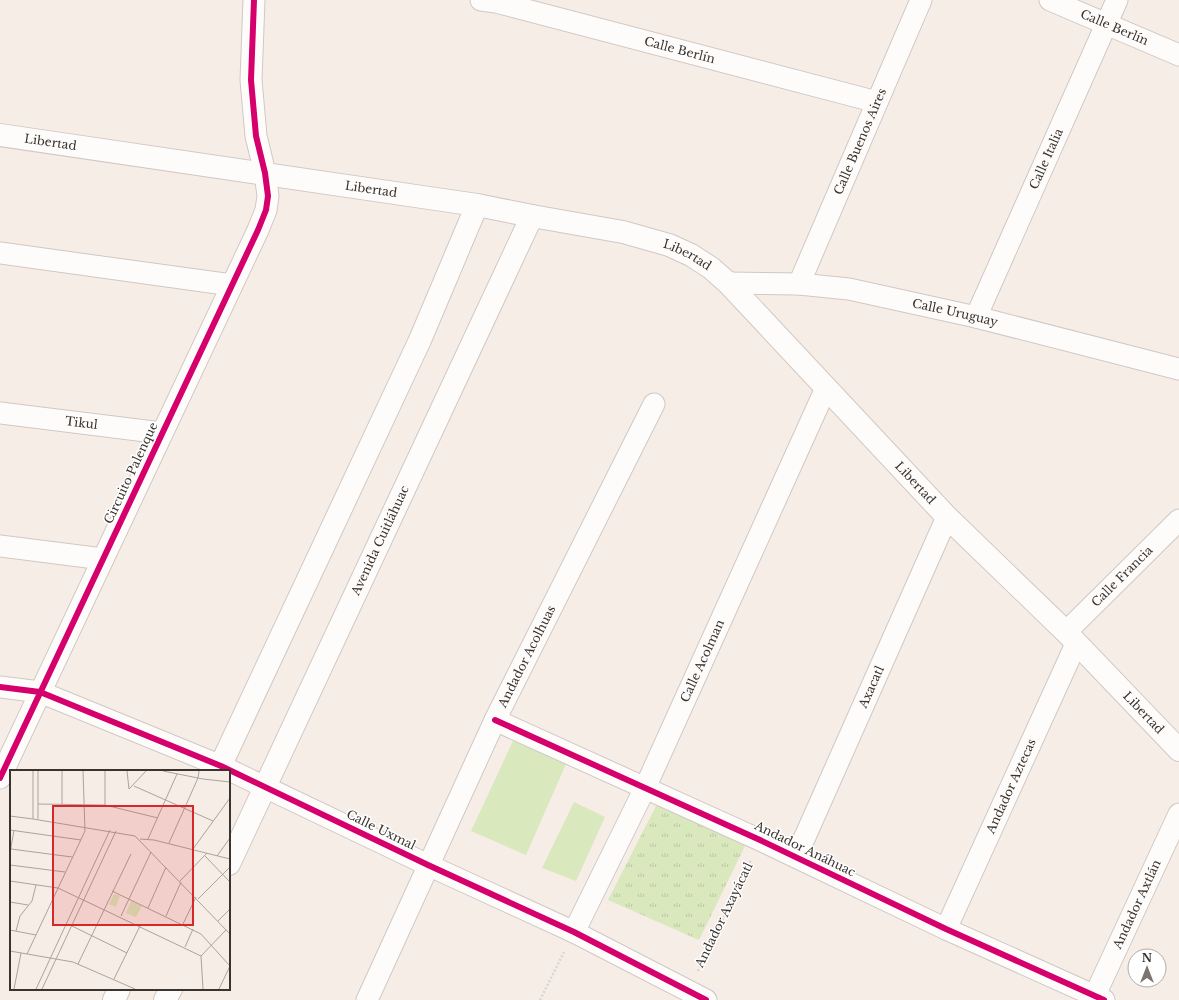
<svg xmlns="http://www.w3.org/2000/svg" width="1179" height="1000" font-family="'Libre Baskerville',serif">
	<defs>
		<pattern id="grass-tufts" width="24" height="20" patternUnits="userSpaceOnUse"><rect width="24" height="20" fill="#d9e8bd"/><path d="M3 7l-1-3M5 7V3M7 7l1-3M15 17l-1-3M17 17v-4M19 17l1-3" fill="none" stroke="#bbc7a3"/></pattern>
	</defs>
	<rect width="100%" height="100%" fill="#f7ede7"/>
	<path fill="url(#grass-tufts)" d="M 657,804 L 745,846 L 699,940 L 608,900 Z"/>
	<path fill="#d9e8bd" d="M 514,739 L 566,764 L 526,855 L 471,831 Z
		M 574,802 L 605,817 L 576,881 L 542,868 Z"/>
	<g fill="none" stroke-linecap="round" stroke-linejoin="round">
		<defs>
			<g id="street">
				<path id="s1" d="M 481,0 L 496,2 L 877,102"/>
				<path id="s2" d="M 1050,0 L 1179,55"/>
				<path d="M 0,253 L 232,285"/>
				<path id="s3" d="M 728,283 L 799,284 L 849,289 L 976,317 L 1179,369"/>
				<path id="s4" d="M 799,284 L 921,0"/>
				<path id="s5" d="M 976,317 L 1117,0"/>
				<path id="s6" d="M 0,413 L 162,433"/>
				<path d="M 0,546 L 103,559"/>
				<path id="s7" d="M 1066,632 L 1179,520"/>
				<path d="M 0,687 L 40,692 L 221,766 L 428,865 L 574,932 L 706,1000"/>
				<path d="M 495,720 L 760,840 L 946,929 L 1104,1000"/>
				<path d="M 0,778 L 258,230 L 266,210 L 268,196 L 265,173 L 256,136 L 251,80 L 254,0"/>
				<path id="s8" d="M 796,857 L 947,517"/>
				<path id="s9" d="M 946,929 L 1076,644"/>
				<path id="s10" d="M 574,932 L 645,788 L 826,388"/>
				<path id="s11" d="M 1095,995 L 1179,814"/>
				<path id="s12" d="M 367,1000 L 495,720 L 654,404"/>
			</g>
			<g id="secondary">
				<path id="s13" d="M 0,135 L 477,205 L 532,216 L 623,232 L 669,245 L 691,255 L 711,268 L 728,283 L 947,517 L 1066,632 L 1179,750"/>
				<path d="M 218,771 L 420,340 L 477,205"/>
				<path id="s14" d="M 229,864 L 532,216"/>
				<path d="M 114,1000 L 119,989"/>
				<path d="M 165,1000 L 171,989"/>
			</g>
		</defs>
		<use href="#street" stroke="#d0c8c3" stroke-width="23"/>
		<use href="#secondary" stroke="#d0c8c3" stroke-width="24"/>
		<path stroke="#d8d5d3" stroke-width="2.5" stroke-dasharray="2 2" stroke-linecap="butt" d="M 698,971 L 751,860
			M 540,1000 L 564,952"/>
		<use href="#street" stroke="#fefcfb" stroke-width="21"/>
		<use href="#secondary" stroke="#fefcfb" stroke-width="22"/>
		<defs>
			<path id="cycleway" d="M 0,687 L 40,692 L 221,766 L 428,865 L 574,932 L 706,1000
				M 495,720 L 760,840 L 946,929 L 1104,1000
				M 0,778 L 258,230 L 266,210 L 268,196 L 265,173 L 256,136 L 251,80 L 254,0"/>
		</defs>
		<use href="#cycleway" stroke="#fff" stroke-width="8"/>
		<use href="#cycleway" stroke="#d6006c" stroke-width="6"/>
	</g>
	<g text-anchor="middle" stroke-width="3" stroke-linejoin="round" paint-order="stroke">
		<g font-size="12" fill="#3a332e" stroke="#fff">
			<text dy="4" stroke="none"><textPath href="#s2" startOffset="70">Calle Berlín</textPath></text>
			<text dy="4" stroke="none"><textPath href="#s1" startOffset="205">Calle Berlín</textPath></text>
			<text dy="4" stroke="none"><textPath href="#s13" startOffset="51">Libertad</textPath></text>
			<text dy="4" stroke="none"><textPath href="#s4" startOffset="155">Calle Buenos Aires</textPath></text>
			<text dy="4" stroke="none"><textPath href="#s5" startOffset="173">Calle Italia</textPath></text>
			<text dy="4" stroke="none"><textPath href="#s13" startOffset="375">Libertad</textPath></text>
			<text dy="4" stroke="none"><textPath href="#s13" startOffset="699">Libertad</textPath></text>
			<text dy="4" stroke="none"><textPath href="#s3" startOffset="230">Calle Uruguay</textPath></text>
			<text dy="4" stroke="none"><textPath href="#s6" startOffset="82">Tikul</textPath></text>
			<text transform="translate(131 473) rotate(-65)" y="4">Circuito Palenque</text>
			<text dy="4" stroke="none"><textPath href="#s13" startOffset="1023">Libertad</textPath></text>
			<text dy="4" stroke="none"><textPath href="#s14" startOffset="357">Avenida Cuitláhuac</textPath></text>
			<text dy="4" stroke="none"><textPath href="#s7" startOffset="79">Calle Francia</textPath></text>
			<text dy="4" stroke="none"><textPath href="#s12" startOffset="379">Andador Acolhuas</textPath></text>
			<text dy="4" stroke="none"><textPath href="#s10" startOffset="300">Calle Acolman</textPath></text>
			<text dy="4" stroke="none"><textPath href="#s8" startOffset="186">Axacatl</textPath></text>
			<text dy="4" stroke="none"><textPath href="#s13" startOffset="1347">Libertad</textPath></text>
			<text dy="4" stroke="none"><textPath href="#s9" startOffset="157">Andador Aztecas</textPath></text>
			<text transform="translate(381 830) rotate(26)" y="4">Calle Uxmal</text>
			<text transform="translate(805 849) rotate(26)" y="4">Andador Anáhuac</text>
			<text dy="4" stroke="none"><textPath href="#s11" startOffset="100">Andador Axtlán</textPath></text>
			<text transform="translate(724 915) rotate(-64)" y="4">Andador Axayácatl</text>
		</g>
	</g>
	<g transform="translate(10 770)">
		<rect width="220" height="220" fill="#f7ede7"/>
		<path d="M 121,131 L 132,136 L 126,147 L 116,143 Z" fill="#d9e8bd"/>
		<path d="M 104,124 L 110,126 L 106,137 L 99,134 Z" fill="#d9e8bd"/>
		<path fill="none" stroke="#aba39d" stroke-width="1" d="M 23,1 L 23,49 L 125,66 L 220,164M 28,1 L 28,49M 52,1 L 52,34M 117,1 L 119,19 L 136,1M 153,1 L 193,9 L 220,12M 124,16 L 203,51M 28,34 L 95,35 L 148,48M 95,35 L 95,1M 0,46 L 23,49M 0,60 L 71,70M 130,69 L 144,70 L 220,89M 138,69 L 167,4M 159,73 L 188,8 L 189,1M 1,79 L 62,87M 183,79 L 220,28M 0,83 L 4,60M 195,86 L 220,112M 207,86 L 220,68M 0,95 L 55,102M 0,111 L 48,118 L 191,186M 170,111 L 197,83M 102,121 L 191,164 L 220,196 L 209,219M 188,129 L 220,97M 0,132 L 18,135M 138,138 L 156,97M 111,146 L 141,82M 156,146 L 171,112M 208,151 L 220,139M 173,154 L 186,127M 62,156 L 117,183M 0,160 L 26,165M 6,161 L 10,146 L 22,131 L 26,115M 175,177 L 183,159M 0,181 L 63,192 L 125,219M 17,184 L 75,61 L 73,1M 191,186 L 216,160M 191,186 L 193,219M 68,194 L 121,84M 104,209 L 130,156M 4,219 L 11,183M 26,219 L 100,60M 32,219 L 106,61"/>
		<path fill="#d62828" fill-opacity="0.15" stroke="#d62828" stroke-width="2" d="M 43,36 L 183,36 L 183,155 L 43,155 Z"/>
		<rect width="220" height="220" fill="none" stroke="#3a332e" stroke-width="2"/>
	</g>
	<g transform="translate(1147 968)"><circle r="19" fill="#ffffff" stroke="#b0adab"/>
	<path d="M0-3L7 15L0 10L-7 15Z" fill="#7c746f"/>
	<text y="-6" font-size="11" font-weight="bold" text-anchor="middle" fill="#3a332e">N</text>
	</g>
</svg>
